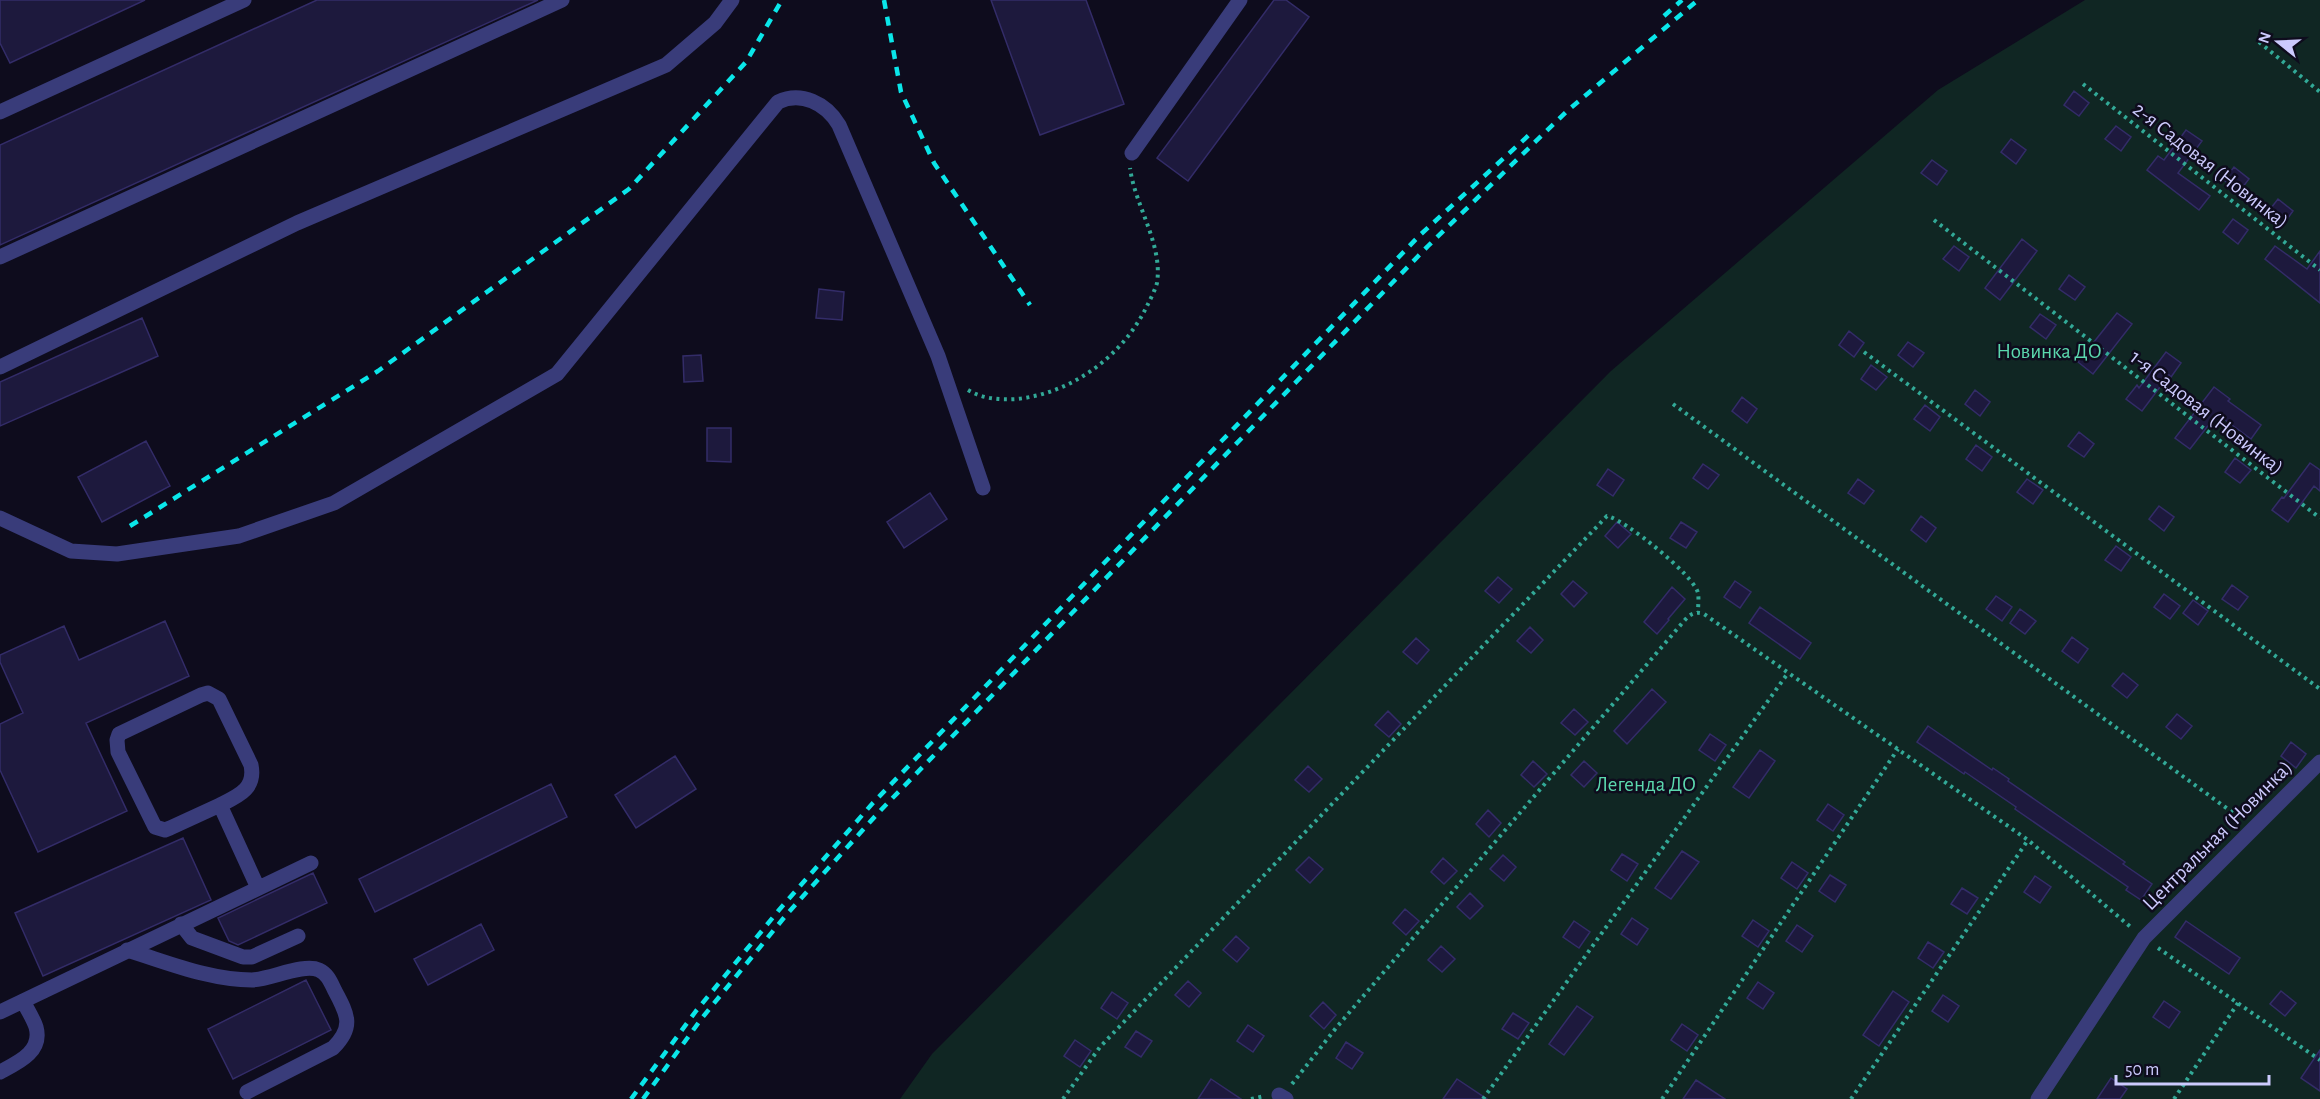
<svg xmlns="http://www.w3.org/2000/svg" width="2320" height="1099" font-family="'Alegreya Sans',sans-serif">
	<rect width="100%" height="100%" fill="#0e0c1d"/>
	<path fill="#102623" d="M 2085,0 L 2320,0 L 2320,1099 L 900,1099 L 932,1054 L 1611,371 L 1938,90 Z"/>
	<path fill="#1d193d" stroke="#332c68" stroke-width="1.5" d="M 0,0 L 145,0 L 10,63 L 0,43 Z
		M 317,0 L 538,0 L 0,245 L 0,145 Z
		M 991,0 L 1086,0 L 1124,104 L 1040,135 Z
		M 1274,0 L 1286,0 L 1309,17 L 1188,181 L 1157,158 Z
		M 2074,91 L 2089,103 L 2079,116 L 2064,105 Z
		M 2116,126 L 2131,137 L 2121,151 L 2105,139 Z
		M 2186,130 L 2202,141 L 2178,173 L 2210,196 L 2199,210 L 2147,170 L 2158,156 L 2164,160 Z
		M 2011,139 L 2026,150 L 2016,164 L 2001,152 Z
		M 1932,160 L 1947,171 L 1937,185 L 1921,173 Z
		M 2234,167 L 2249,179 L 2239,192 L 2224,180 Z
		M 2278,199 L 2293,211 L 2283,225 L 2267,213 Z
		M 2233,219 L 2248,230 L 2238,244 L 2223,232 Z
		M 2022,239 L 2037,251 L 2000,300 L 1985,288 Z
		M 1954,246 L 1969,257 L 1959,271 L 1943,259 Z
		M 2275,246 L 2307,269 L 2320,251 L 2320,303 L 2265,259 Z
		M 2069,275 L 2085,287 L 2075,300 L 2059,289 Z
		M 819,289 L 844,292 L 842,320 L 816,318 Z
		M 2117,313 L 2132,324 L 2093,374 L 2078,362 Z
		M 2040,314 L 2056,325 L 2046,339 L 2030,327 Z
		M 142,318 L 158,356 L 0,426 L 0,382 Z
		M 1849,331 L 1864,343 L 1854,357 L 1839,345 Z
		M 1908,342 L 1924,353 L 1913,367 L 1898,355 Z
		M 2166,352 L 2181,363 L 2171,377 L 2169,375 L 2142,411 L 2126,399 L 2137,385 L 2139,388 Z
		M 701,355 L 703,381 L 684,382 L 683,356 Z
		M 1871,365 L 1887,377 L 1876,390 L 1861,379 Z
		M 2214,387 L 2230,399 L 2228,401 L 2261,425 L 2251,439 L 2217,414 L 2190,449 L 2175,438 Z
		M 1975,390 L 1990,402 L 1980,416 L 1965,404 Z
		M 1742,397 L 1757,409 L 1747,423 L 1732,411 Z
		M 1925,405 L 1940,417 L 1930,431 L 1914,419 Z
		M 707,428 L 731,428 L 731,462 L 707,461 Z
		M 2079,432 L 2094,444 L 2084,457 L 2068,446 Z
		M 146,441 L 170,486 L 102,522 L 78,477 Z
		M 1976,445 L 1992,457 L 1982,471 L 1966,459 Z
		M 2235,458 L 2251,470 L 2240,483 L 2225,472 Z
		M 2310,463 L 2320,470 L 2320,491 L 2314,486 L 2288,522 L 2272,510 L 2282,497 L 2284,498 Z
		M 1703,464 L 1719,475 L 1708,489 L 1693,478 Z
		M 1608,469 L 1624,480 L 1613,496 L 1597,485 Z
		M 1858,479 L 1874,491 L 1864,504 L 1848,493 Z
		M 2027,479 L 2043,490 L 2033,504 L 2017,492 Z
		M 930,493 L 947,519 L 904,548 L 887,522 Z
		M 2159,506 L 2174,517 L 2164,531 L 2149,519 Z
		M 1921,516 L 1936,528 L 1926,542 L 1911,530 Z
		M 1617,522 L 1631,534 L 1618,548 L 1605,536 Z
		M 1681,522 L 1697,532 L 1686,548 L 1670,538 Z
		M 2116,546 L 2131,557 L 2121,571 L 2105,560 Z
		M 1498,577 L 1512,589 L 1499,603 L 1485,591 Z
		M 1573,581 L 1587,593 L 1574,607 L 1561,594 Z
		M 1735,581 L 1751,592 L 1740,608 L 1724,597 Z
		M 2232,585 L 2248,597 L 2238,610 L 2222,599 Z
		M 1672,587 L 1685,599 L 1668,619 L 1669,620 L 1657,634 L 1644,622 Z
		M 2164,594 L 2180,606 L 2170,619 L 2154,607 Z
		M 1996,596 L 2012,607 L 2002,621 L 1986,609 Z
		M 2193,600 L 2208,611 L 2198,625 L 2183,613 Z
		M 1760,607 L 1811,643 L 1800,659 L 1749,623 Z
		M 2020,609 L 2036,621 L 2025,634 L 2010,623 Z
		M 165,621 L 189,676 L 86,723 L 127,811 L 38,852 L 0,770 L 0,724 L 23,713 L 0,662 L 0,655 L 64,626 L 79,660 Z
		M 1530,627 L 1543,640 L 1531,653 L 1517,641 Z
		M 2072,637 L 2088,649 L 2078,663 L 2062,651 Z
		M 1416,638 L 1429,650 L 1417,664 L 1403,652 Z
		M 2123,673 L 2138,685 L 2127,698 L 2112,686 Z
		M 1652,689 L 1666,702 L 1627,744 L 1614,731 Z
		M 1574,709 L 1588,722 L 1575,735 L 1561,723 Z
		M 1388,711 L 1401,724 L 1389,737 L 1375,725 Z
		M 2177,714 L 2192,726 L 2181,739 L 2166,727 Z
		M 1928,726 L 1992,770 L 1993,768 L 2009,779 L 2008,781 L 2125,862 L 2123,864 L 2152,884 L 2141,900 L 2126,890 L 2128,887 L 2015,809 L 2016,807 L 1965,772 L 1964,774 L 1917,742 Z
		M 1710,734 L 1726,745 L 1715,761 L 1699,750 Z
		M 2291,742 L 2306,754 L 2296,768 L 2281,756 Z
		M 1760,750 L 1775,761 L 1749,798 L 1733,787 Z
		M 675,756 L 696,789 L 636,828 L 615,795 Z
		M 1533,761 L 1547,774 L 1534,787 L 1521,775 Z
		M 1584,761 L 1597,773 L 1584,787 L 1571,775 Z
		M 1308,766 L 1322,779 L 1309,792 L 1295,780 Z
		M 551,784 L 567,817 L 375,912 L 359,879 Z
		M 1828,804 L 1844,815 L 1833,831 L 1817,820 Z
		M 1488,810 L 1501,823 L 1489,837 L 1476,824 Z
		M 183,838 L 211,900 L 43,976 L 15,913 Z
		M 1682,851 L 1699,862 L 1671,899 L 1655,888 Z
		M 1622,854 L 1638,864 L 1627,881 L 1611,870 Z
		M 1503,855 L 1516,867 L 1504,881 L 1490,869 Z
		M 1309,857 L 1323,869 L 1310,883 L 1296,870 Z
		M 1443,858 L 1457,871 L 1444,884 L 1431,872 Z
		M 1792,862 L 1808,873 L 1797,889 L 1781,878 Z
		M 313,873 L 327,903 L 238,945 L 229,941 L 218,918 Z
		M 1830,875 L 1846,885 L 1835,902 L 1819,891 Z
		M 2035,876 L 2051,887 L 2040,903 L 2024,892 Z
		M 1962,888 L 1978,898 L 1967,914 L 1951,904 Z
		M 1470,893 L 1483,906 L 1470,919 L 1457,907 Z
		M 1405,909 L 1419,921 L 1406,935 L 1393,923 Z
		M 1632,918 L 1648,929 L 1637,945 L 1621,934 Z
		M 1753,920 L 1769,931 L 1758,947 L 1742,936 Z
		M 1574,921 L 1590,932 L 1579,948 L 1563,937 Z
		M 2186,921 L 2240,958 L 2229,974 L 2175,937 Z
		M 481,924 L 494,950 L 428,985 L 414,959 Z
		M 1797,925 L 1813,936 L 1802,952 L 1786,941 Z
		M 1236,936 L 1249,948 L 1237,962 L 1223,950 Z
		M 1928,942 L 1944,952 L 1933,968 L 1918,958 Z
		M 1441,946 L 1455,959 L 1442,972 L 1428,960 Z
		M 306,980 L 331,1030 L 233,1079 L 208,1029 Z
		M 1188,981 L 1201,993 L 1189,1007 L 1175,995 Z
		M 1758,982 L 1774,993 L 1763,1009 L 1747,998 Z
		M 1893,991 L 1909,1002 L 1879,1046 L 1863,1035 Z
		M 2281,991 L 2296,1003 L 2285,1016 L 2270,1004 Z
		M 1112,992 L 1128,1003 L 1117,1019 L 1101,1008 Z
		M 1943,995 L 1959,1006 L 1948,1022 L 1932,1011 Z
		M 2164,1001 L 2180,1012 L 2169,1028 L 2153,1017 Z
		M 1323,1002 L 1336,1015 L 1324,1029 L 1310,1016 Z
		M 1577,1006 L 1593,1017 L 1564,1055 L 1549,1044 Z
		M 1513,1013 L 1529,1023 L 1518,1039 L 1502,1029 Z
		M 1682,1024 L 1698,1035 L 1687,1051 L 1671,1040 Z
		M 1248,1025 L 1264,1036 L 1253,1052 L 1237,1041 Z
		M 1136,1031 L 1152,1041 L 1141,1057 L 1125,1047 Z
		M 1075,1040 L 1091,1051 L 1080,1067 L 1064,1056 Z
		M 1346,1042 L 1363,1053 L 1352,1069 L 1336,1058 Z
		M 2320,1050 L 2320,1091 L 2301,1078 Z
		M 2111,1078 L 2127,1089 L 2120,1099 L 2097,1099 Z
		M 1211,1079 L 1241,1099 L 1198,1099 Z
		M 1457,1079 L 1487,1099 L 1443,1099 Z
		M 1696,1080 L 1725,1099 L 1683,1099 Z"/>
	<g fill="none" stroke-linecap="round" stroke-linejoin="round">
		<path stroke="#32a997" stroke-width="4" stroke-dasharray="3 4.5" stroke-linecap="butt" d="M 2259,42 L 2320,92
			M 2083,84 L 2320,270
			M 1934,220 L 2320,518
			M 1864,352 L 2320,689
			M 968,390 C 983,399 999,400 1017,399 C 1073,393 1124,355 1148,304 C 1151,298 1155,290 1157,283 C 1163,244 1135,206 1130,168
			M 1673,404 L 2240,818
			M 2158,948 L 2320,1060
			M 1292,1084 L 1336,1028 L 1684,621 C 1690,614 1695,611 1704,614 L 2028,840 L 2133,929
			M 1063,1099 L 1100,1047 L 1607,516 C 1624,519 1694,575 1698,593 C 1699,598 1698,606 1698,612
			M 1251,1099 L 1265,1096
			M 1483,1099 L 1788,673
			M 1662,1099 L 1898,749
			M 1851,1099 L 2028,840
			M 2174,1099 L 2238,1003"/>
		<path stroke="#393c7a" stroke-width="15" d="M 0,112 L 244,0
			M 1132,153 L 1240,0
			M 0,257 L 562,0
			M 0,367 L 297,223 L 666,65 L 715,23 L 732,0
			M 0,518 L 71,551 L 117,554 L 239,536 L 334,503 L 557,374 L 778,102 C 801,91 826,103 839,125 L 938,356 L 983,488
			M 220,805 C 238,796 256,789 251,765 L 219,699 L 208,693 L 201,695 L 119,734 L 117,740 L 118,752 L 155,827 L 165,830 L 170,828 L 220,805 L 258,888
			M 181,924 L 192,938 L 243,957 L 252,957 L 298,936
			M 127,950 C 167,962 209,980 252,980 C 271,979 304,963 319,970 C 328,974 331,983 335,991 C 348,1015 354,1027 333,1048 L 247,1092
			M 0,1012 L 311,863
			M 0,1072 C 17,1063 43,1052 36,1027 C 33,1018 27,1009 23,1001
			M 1279,1095 L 1286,1099
			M 2038,1099 L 2144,938 L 2320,762"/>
		<path stroke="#0ae6e9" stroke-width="4.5" stroke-dasharray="9 8" stroke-linecap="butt" d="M 884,0 L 901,92 L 934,163 L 1030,305
			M 1664,16 L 1682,0
			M 130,526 L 378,371 L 629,189 L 746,62 L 782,0
			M 631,1099 L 696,1011 L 779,910 L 872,804 L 1420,235 L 1529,135
			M 643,1099 L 702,1018 L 787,914 L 879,812 L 1428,246 L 1566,112 L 1698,0"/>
	</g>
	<g text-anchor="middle" stroke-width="5" stroke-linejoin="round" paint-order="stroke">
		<g font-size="21" fill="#cccafd" stroke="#0e0c1d">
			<text transform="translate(2211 165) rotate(38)" y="7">2-я Садовая (Новинка)</text>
			<text transform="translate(2207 412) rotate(38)" y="7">1-я Садовая (Новинка)</text>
			<text transform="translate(2217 835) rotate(-45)" y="7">Центральная (Новинка)</text>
		</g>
		<g font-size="21" fill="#5bd8ae" stroke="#0e0c1d">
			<text x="2049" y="358">Новинка ДО</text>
			<text x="1646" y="791">Легенда ДО</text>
		</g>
	</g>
	<g transform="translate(2278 42) rotate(288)" stroke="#0e0c1d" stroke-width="4.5" paint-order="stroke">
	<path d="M0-4.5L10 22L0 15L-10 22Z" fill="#cccafd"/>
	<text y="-9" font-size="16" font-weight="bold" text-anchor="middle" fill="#cccafd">N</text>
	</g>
	<path d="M2116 1075v9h153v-9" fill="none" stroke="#cccafd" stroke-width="3"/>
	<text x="2125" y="1075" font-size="18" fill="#cccafd" stroke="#0e0c1d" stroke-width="4.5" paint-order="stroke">50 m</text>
</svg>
